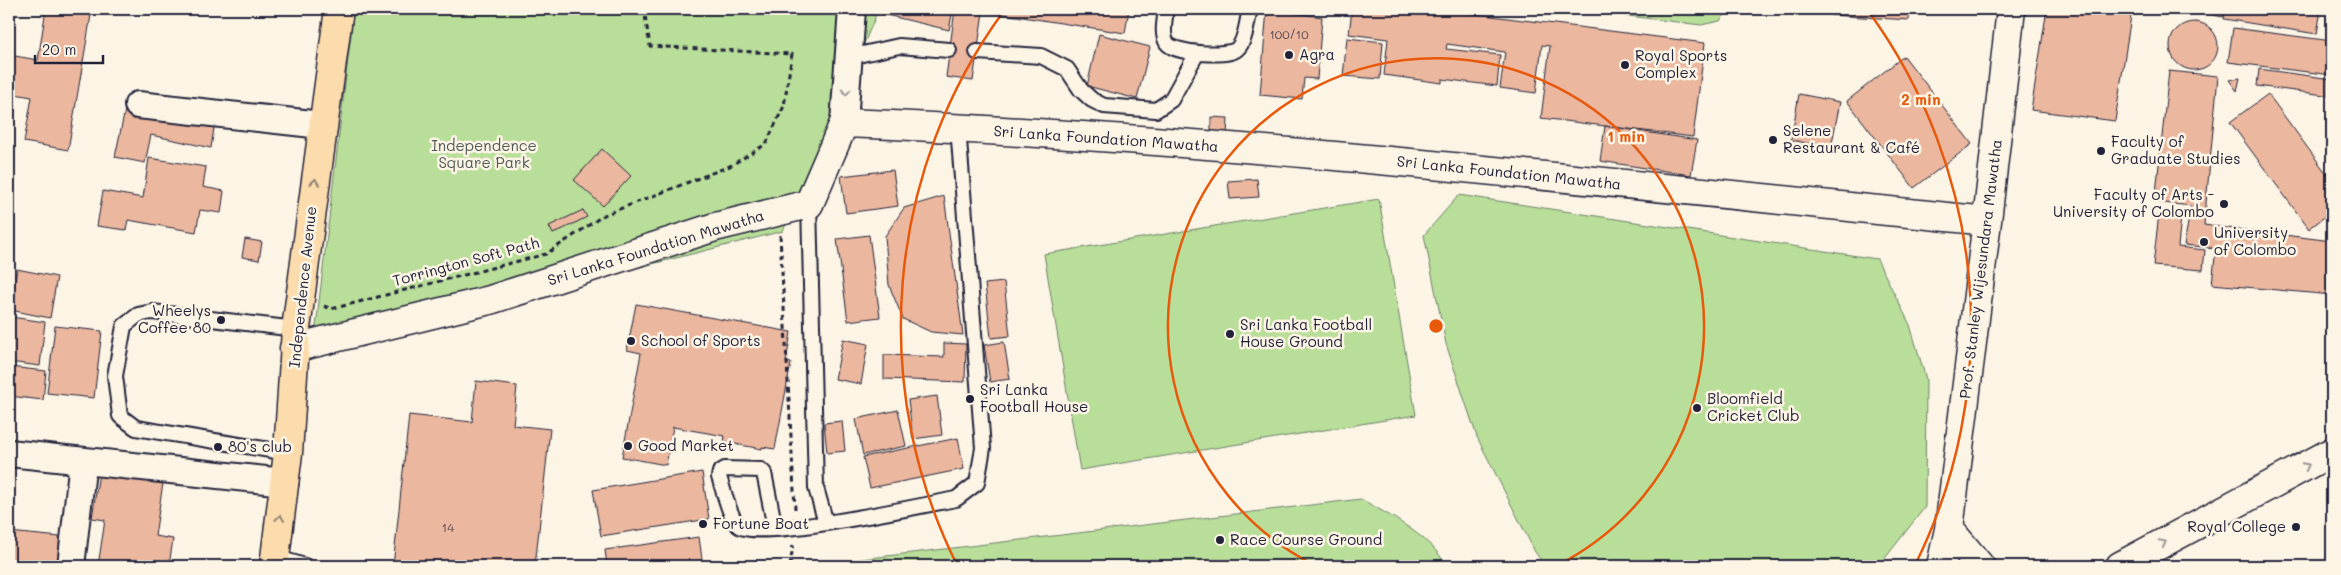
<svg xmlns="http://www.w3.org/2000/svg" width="2341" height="575" font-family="Mali,sans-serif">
	<rect width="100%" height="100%" fill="#fcf5e5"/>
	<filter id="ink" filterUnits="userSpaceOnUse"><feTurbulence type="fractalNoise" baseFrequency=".02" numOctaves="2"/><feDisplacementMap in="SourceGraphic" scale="10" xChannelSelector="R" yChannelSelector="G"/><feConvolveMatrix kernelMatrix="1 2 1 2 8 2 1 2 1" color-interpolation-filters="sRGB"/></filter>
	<g filter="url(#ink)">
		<path fill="#b8de99" stroke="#6d806a" d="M 354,9 L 684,9 L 686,11 L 718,9 L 875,9 L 875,18 L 783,231 L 549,290 L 315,335 Z
			M 1572,9 L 1729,9 L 1720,21 L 1701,25 Z
			M 1459,195 L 1877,259 L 1910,325 L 1926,379 L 1925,507 L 1879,566 L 1545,566 L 1535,552 L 1477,437 L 1446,344 L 1424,235 Z
			M 1379,199 L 1416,415 L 1080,470 L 1044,254 Z
			M 1361,499 C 1387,514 1434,538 1446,566 L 850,566 L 853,560 Z"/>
		<path fill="#ebb79e" stroke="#22223b" d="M 46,9 L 91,15 L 68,150 L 24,142 L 32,97 L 9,93 L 9,55 L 38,60 Z
			M 884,9 L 953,9 L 949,30 L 882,14 Z
			M 955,9 L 983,12 L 973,81 L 946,77 Z
			M 985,9 L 1129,9 L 1125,33 L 984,11 Z
			M 1267,9 L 1322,17 L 1317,79 L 1304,78 L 1302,99 L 1260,95 Z
			M 1352,9 L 1436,9 L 1705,43 L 1693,137 L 1541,118 L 1550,46 L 1542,45 L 1536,93 L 1500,88 L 1505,52 L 1447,44 L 1446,49 L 1500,55 L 1497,86 L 1442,79 L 1442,83 L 1384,75 L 1388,39 L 1349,34 Z
			M 1830,9 L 1910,9 L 1909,20 L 1830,15 Z
			M 2047,9 L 2132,9 L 2115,121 L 2031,110 Z
			M 2184,9 L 2224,9 L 2223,17 Z
			M 2226,9 L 2321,9 L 2317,34 L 2224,19 Z
			M2170 46a24 24 0 1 1 48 0a24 24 0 1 1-48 0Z
			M 2233,28 L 2332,41 L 2332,75 L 2228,62 Z
			M 1099,34 L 1150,47 L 1137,99 L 1087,86 Z
			M 1347,38 L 1383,42 L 1380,79 L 1343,76 Z
			M 1904,56 L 1972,144 L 1914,188 L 1847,101 Z
			M 2259,69 L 2332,79 L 2332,96 L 2257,86 Z
			M 2169,71 L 2218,76 L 2204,225 L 2332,241 L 2332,295 L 2212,284 L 2216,248 L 2184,245 L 2191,206 L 2155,202 Z
			M 2240,78 L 2237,91 L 2229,80 Z
			M 1799,94 L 1840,102 L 1831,148 L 1791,140 Z
			M 2268,94 L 2332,181 L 2332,211 L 2309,229 L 2230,122 Z
			M 125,110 L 214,128 L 211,148 L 151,135 L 145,163 L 115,157 Z
			M 1211,117 L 1228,118 L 1227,135 L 1211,135 Z
			M 1605,126 L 1697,140 L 1691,175 L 1600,161 Z
			M 602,149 L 631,176 L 603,206 L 574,180 Z
			M 149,158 L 206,167 L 203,187 L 224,191 L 221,213 L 200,210 L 196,232 L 128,220 L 126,230 L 97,226 L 103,191 L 143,198 Z
			M 893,170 L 898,206 L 846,213 L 841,176 Z
			M 1257,179 L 1259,197 L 1230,199 L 1228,181 Z
			M 944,196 L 963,335 L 931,332 L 903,319 L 889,285 L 885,236 L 904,208 Z
			M 583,210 L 587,217 L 553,234 L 549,226 Z
			M 2159,213 L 2181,216 L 2178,247 L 2205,250 L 2203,270 L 2153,266 Z
			M 869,235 L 880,317 L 848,321 L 837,239 Z
			M 245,239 L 262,242 L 259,260 L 242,257 Z
			M 17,269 L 57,277 L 50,318 L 10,310 Z
			M 1004,282 L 1010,336 L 991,338 L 985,284 Z
			M 636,304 L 791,332 L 786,362 L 791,363 L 775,449 L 762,447 L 762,449 L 724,442 L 725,436 L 673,427 L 666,465 L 622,457 L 641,353 L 627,350 Z
			M 11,317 L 45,322 L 40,366 L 9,362 Z
			M 55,326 L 102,331 L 94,398 L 47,393 Z
			M 843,339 L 868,344 L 861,384 L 835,379 Z
			M 1004,342 L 1010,379 L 990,382 L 984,345 Z
			M 944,343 L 966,344 L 965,382 L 884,379 L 884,355 L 944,357 Z
			M 9,367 L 46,371 L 43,400 L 9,396 Z
			M 476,381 L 517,386 L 513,425 L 550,429 L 535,566 L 393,566 L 409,415 L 472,422 Z
			M 937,396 L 942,435 L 913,439 L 908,400 Z
			M 898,410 L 906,446 L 863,455 L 856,419 Z
			M 842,421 L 845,451 L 827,453 L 824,423 Z
			M 958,438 L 964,469 L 870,488 L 863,457 Z
			M 702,472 L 709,519 L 601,536 L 593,490 Z
			M 99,473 L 163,483 L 155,536 L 173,539 L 169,566 L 98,566 L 105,520 L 92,518 Z
			M 9,532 L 60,537 L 58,566 L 9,566 Z
			M 699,537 L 703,566 L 607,566 L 605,550 Z"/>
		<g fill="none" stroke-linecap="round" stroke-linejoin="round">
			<defs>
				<path id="lane" d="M 1166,9 C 1165,19 1161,34 1167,43 C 1175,54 1228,57 1237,49 C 1246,41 1247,20 1250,9
					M 977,52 L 1041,56 L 1067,69 L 1081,90 L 1092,100 L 1104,106 L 1156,110 L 1171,100 L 1197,53
					M 849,57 L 899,46 L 949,50
					M 809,204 L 816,488 L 826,523
					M 288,453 L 136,428 L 120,416 L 115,376 L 124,326 L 138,315 L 152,312 L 296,329
					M 775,528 L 764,473 L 761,470 L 725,469 L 720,472 L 719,477 C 723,488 730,519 739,526 C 759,541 924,505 956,499 L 977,483 L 983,448 L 958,127
					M 275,557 L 305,566"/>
				<path id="street" d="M 138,105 L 322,125
					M 844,123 L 852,9
					M 9,453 L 285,482
					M 71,566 L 83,461"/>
				<path id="secondary" d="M 294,348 L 490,300 L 715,227 L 809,204 L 844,123 C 1226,138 1607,183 1987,221
					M 1949,529 L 1980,566
					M 1941,566 L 1949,529 L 1987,221 L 2011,9
					M 2120,566 L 2332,452"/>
				<path id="primary" d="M 274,566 L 288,453 L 296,329 L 339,9"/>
			</defs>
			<use href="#lane" stroke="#22223b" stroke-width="18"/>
			<use href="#street" stroke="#22223b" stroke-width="30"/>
			<use href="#secondary" stroke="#22223b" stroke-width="31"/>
			<use href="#primary" stroke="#22223b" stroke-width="31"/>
			<path stroke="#22223b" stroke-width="3" stroke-dasharray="5 4" stroke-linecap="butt" d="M 780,235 L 795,509
				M 324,306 L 331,309 L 546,254 L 604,215 L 730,166 L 766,144 L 784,106 L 792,54 L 650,46 L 644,9
				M 790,566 L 793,545"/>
			<use href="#lane" stroke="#fcf5e5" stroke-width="14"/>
			<use href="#street" stroke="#fcf5e5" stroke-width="26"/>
			<use href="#secondary" stroke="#fcf5e5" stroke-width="28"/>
			<use href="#primary" stroke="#fcdcac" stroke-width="28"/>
		</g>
		<defs><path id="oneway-chevron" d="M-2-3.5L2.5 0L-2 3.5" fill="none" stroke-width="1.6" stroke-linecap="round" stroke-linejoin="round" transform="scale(1.25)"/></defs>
		<g stroke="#9a9698">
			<use href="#oneway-chevron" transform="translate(846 92) rotate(94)"/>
			<use href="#oneway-chevron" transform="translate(2306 466) rotate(-28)"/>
			<use href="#oneway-chevron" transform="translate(2163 543) rotate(-28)"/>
		</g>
		<g stroke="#8f7f74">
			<use href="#oneway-chevron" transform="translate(315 182) rotate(-83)"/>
			<use href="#oneway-chevron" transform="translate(280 518) rotate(-83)"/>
		</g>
	</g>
	<g fill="none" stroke="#e8590c" stroke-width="2.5">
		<path d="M1316 566A268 268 0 1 1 1556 566"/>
		<path d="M957 565A535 535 0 0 1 1003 12M1869 12A535 535 0 0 1 1915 565"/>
	</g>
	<g fill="#22223b" stroke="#fcf5e5" stroke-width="2">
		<circle cx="1289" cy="55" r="5"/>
		<circle cx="1625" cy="65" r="5"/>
		<circle cx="1773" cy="140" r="5"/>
		<circle cx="2101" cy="151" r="5"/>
		<circle cx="2224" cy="204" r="5"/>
		<circle cx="2204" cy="242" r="5"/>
		<circle cx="221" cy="320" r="5"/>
		<circle cx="1230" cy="334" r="5"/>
		<circle cx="631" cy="341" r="5"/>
		<circle cx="970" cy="399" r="5"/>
		<circle cx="1697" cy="408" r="5"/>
		<circle cx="628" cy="446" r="5"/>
		<circle cx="218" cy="447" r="5"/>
		<circle cx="703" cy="524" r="5"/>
		<circle cx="2296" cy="527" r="5"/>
		<circle cx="1220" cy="540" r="5"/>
	</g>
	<g text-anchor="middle" stroke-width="5" stroke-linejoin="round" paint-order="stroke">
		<g font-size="12" fill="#544754">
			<text x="1289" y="39">100/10</text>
			<text x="448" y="532">14</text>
		</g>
		<g font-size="15" fill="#22223b" stroke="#fcf5e5" text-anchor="start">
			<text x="1299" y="60">Agra</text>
			<text x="1635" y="61">Royal Sports<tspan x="1635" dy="17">Complex</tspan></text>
			<text x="1783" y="136">Selene<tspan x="1783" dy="17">Restaurant &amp; Café</tspan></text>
			<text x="2111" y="147">Faculty of<tspan x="2111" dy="17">Graduate Studies</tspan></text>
			<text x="2214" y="200" text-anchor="end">Faculty of Arts -<tspan x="2214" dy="17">University of Colombo</tspan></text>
			<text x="2214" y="238">University<tspan x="2214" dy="17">of Colombo</tspan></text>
			<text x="211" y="316" text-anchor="end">Wheelys<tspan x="211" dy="17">Coffee 80</tspan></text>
			<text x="1240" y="330">Sri Lanka Football<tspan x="1240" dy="17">House Ground</tspan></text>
			<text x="641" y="346">School of Sports</text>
			<text x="980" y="395">Sri Lanka<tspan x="980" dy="17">Football House</tspan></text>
			<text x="1707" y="404">Bloomfield<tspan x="1707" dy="17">Cricket Club</tspan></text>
			<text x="638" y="451">Good Market</text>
			<text x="228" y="452">80's club</text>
			<text x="713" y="529">Fortune Boat</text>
			<text x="2286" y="532" text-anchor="end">Royal College</text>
			<text x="1230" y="545">Race Course Ground</text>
		</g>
		<g font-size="15" fill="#22223b" stroke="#fcf5e5">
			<text transform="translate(1106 139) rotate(4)" y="5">Sri Lanka Foundation Mawatha</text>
			<text transform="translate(1509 173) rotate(6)" y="5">Sri Lanka Foundation Mawatha</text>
			<text transform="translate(656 248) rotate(-17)" y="5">Sri Lanka Foundation Mawatha</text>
			<text transform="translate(466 262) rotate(-15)" y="5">Torrington Soft Path</text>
			<text transform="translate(1981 269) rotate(-83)" y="5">Prof. Stanley Wijesundara Mawatha</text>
			<text transform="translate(303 287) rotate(-84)" y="5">Independence Avenue</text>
		</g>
		<g font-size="15" fill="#4f5a57" stroke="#fcf5e5">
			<text x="484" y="151">Independence<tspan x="484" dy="17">Square Park</tspan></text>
		</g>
	</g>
	<circle cx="1436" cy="326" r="8" fill="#e8590c" stroke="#fcf5e5" stroke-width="2.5"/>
	<g font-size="15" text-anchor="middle" font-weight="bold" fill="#e8590c" stroke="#fcf5e5" stroke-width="5" stroke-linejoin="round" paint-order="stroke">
		<text x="1921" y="105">2 min</text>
		<text x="1626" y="142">1 min</text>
	</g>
	<rect width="2341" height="575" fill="none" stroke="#fcf5e5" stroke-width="30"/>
	<rect x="15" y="15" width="2311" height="545" fill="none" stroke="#22223b" stroke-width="2" filter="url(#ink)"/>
	<path d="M35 55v8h68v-8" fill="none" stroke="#22223b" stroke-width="2.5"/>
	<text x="42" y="55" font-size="15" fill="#22223b" stroke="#fcf5e5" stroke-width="4" paint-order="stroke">20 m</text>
</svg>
